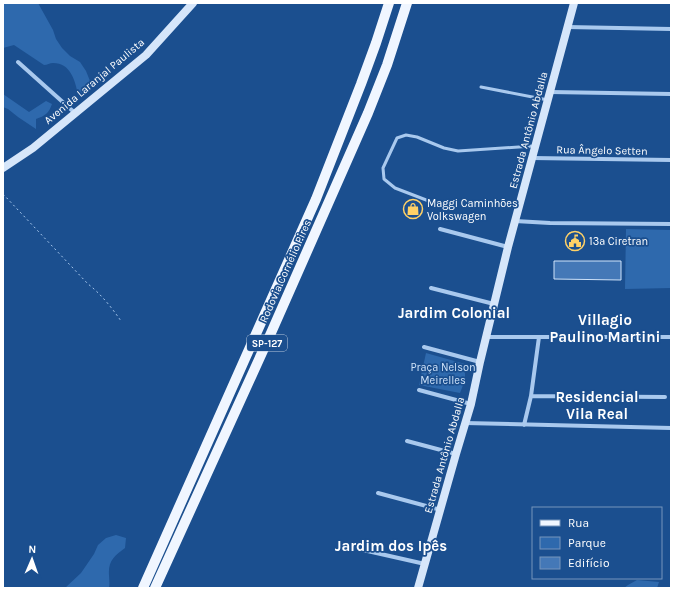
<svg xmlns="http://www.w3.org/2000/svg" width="674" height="591" font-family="Karla,sans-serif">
	<rect width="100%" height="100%" fill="#1b4f8f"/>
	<path fill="#2e69ad" d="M 3,3 L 38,3 L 53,30 L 56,39 L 62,48 L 70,56 L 80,62 L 86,71 L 90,81 L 88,91 L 78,94 C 75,81 71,63 53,63 C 50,63 47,65 44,65 L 14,45 L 3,48 Z
		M 3,94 L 29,112 L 46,101 L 52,104 C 49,113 45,116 36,119 L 36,129 L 18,117 L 8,109 L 3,107 Z
		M 626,229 L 671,230 L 671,288 L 625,289 Z
		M 426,353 L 465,364 L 465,380 L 460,393 L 419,385 Z
		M 116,535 L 126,538 L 125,548 C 114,556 108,561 109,575 C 109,579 110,583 109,588 L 65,588 L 81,573 L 94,554 L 98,545 L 106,538 Z
		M 637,580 L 659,582 L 657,588 L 624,588 L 628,585 Z"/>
	<path fill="#4478b7" stroke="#cfe3fa" d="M 569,233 L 580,233 L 581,248 L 569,248 Z
		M 554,261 L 621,261 L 621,280 L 554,279 Z"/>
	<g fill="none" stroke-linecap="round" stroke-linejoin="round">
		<path stroke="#a9c9ee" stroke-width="1" stroke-dasharray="2 3" stroke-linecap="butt" d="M 3,194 L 88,284 C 101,294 112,308 121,321"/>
		<path stroke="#a9c9ee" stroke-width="3" d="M 481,87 L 548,100
			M 447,208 L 395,188 L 384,179 L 383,168 L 397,138 L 406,135 L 417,137 L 444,148 L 458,151 L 533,146"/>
		<path stroke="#a9c9ee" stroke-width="4" d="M 567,27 L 671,29
			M 18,62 L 75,113
			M 550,92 L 671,94
			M 532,158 L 671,160
			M 515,221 L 550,223 L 671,224
			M 440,229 L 508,247
			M 431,288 L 494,304
			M 486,337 L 671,337
			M 424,347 L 480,362
			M 419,390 L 471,404
			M 531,396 L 665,397
			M 465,423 L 671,428
			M 524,425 L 531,396 L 539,337
			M 407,441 L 456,454
			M 378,493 L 441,510
			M 363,550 L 425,564"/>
		<path stroke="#d6e6fa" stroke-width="8" d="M 3,168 L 33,148 L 146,55 L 193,3
			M 418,588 L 456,454 L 471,404 L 480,362 L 508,247 L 574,3"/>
		<path stroke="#f0f6ff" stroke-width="10" d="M 143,588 L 316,199 L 361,84 L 376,43 L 389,3
			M 155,588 L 271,333 L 368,113 L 387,65 L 407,3"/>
	</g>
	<defs>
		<symbol id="shop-ring" viewBox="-11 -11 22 22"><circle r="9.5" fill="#1b4f8f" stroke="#ffd166" stroke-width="1.5"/><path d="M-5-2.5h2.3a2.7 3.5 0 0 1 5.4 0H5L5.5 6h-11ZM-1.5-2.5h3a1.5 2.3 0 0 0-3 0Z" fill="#ffd166"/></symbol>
		<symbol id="civic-ring" viewBox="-11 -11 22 22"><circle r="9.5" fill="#1b4f8f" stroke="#ffd166" stroke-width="1.5"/><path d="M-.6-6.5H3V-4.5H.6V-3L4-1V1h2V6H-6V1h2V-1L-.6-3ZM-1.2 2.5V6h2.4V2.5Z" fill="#ffd166"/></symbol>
	</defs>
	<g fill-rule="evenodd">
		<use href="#shop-ring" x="402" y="198" width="22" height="22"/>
		<use href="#civic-ring" x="564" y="230" width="22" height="22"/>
	</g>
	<g text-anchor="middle" stroke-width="3.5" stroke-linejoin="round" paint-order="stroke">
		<rect fill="#1b4f8f" stroke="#bbcadd" stroke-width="1" x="247" y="335" width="40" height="16" rx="3"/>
		<g font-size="10" font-weight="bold" fill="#fff">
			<text x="267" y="347">SP-127</text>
		</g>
		<g font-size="11" fill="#fff" stroke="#1b4f8f">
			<text transform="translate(94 81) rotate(-40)" y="4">Avenida Laranjal Paulista</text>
			<text transform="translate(528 130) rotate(-75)" y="4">Estrada Antônio Abdalla</text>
			<text transform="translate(602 150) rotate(1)" y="4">Rua Ângelo Setten</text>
			<text transform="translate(285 271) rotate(-66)" y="4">Rodovia Cornélio Pires</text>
			<text transform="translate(444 455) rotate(-74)" y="4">Estrada Antônio Abdalla</text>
		</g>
		<g font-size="11" fill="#fff" stroke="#1b4f8f" text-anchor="start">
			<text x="427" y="207">Maggi Caminhões<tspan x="427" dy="13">Volkswagen</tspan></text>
			<text x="589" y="245">13ª Ciretran</text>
		</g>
		<g font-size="11" fill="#cfe3fa" stroke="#1b4f8f">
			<text x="443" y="371">Praça Nelson<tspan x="443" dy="13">Meirelles</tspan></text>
		</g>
		<g font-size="15" font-weight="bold" fill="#fff" stroke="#1b4f8f">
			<text x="454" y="318">Jardim Colonial</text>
			<text x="605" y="325">Villagio<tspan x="605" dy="17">Paulino Martini</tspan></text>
			<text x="597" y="402">Residencial<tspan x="597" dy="17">Vila Real</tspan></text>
			<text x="391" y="551">Jardim dos Ipês</text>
		</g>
	</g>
	<rect width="674" height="591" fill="none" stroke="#ffffff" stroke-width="8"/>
	<rect x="532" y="507" width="130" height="72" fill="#1b4f8f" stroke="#7695bc"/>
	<rect x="540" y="520" width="20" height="6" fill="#f0f6ff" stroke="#7695bc"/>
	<text x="568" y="527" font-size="12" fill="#ffffff">Rua</text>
	<rect x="540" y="537" width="20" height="12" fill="#2e69ad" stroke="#7695bc"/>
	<text x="568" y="547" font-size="12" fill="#ffffff">Parque</text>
	<rect x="540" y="557" width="20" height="12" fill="#4478b7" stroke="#7695bc"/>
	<text x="568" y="567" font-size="12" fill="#ffffff">Edifício</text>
	<g transform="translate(32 559) rotate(2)" stroke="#1b4f8f" stroke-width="3" paint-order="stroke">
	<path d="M0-3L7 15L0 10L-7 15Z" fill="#ffffff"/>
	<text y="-6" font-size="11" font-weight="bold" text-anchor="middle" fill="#ffffff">N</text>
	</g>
</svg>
